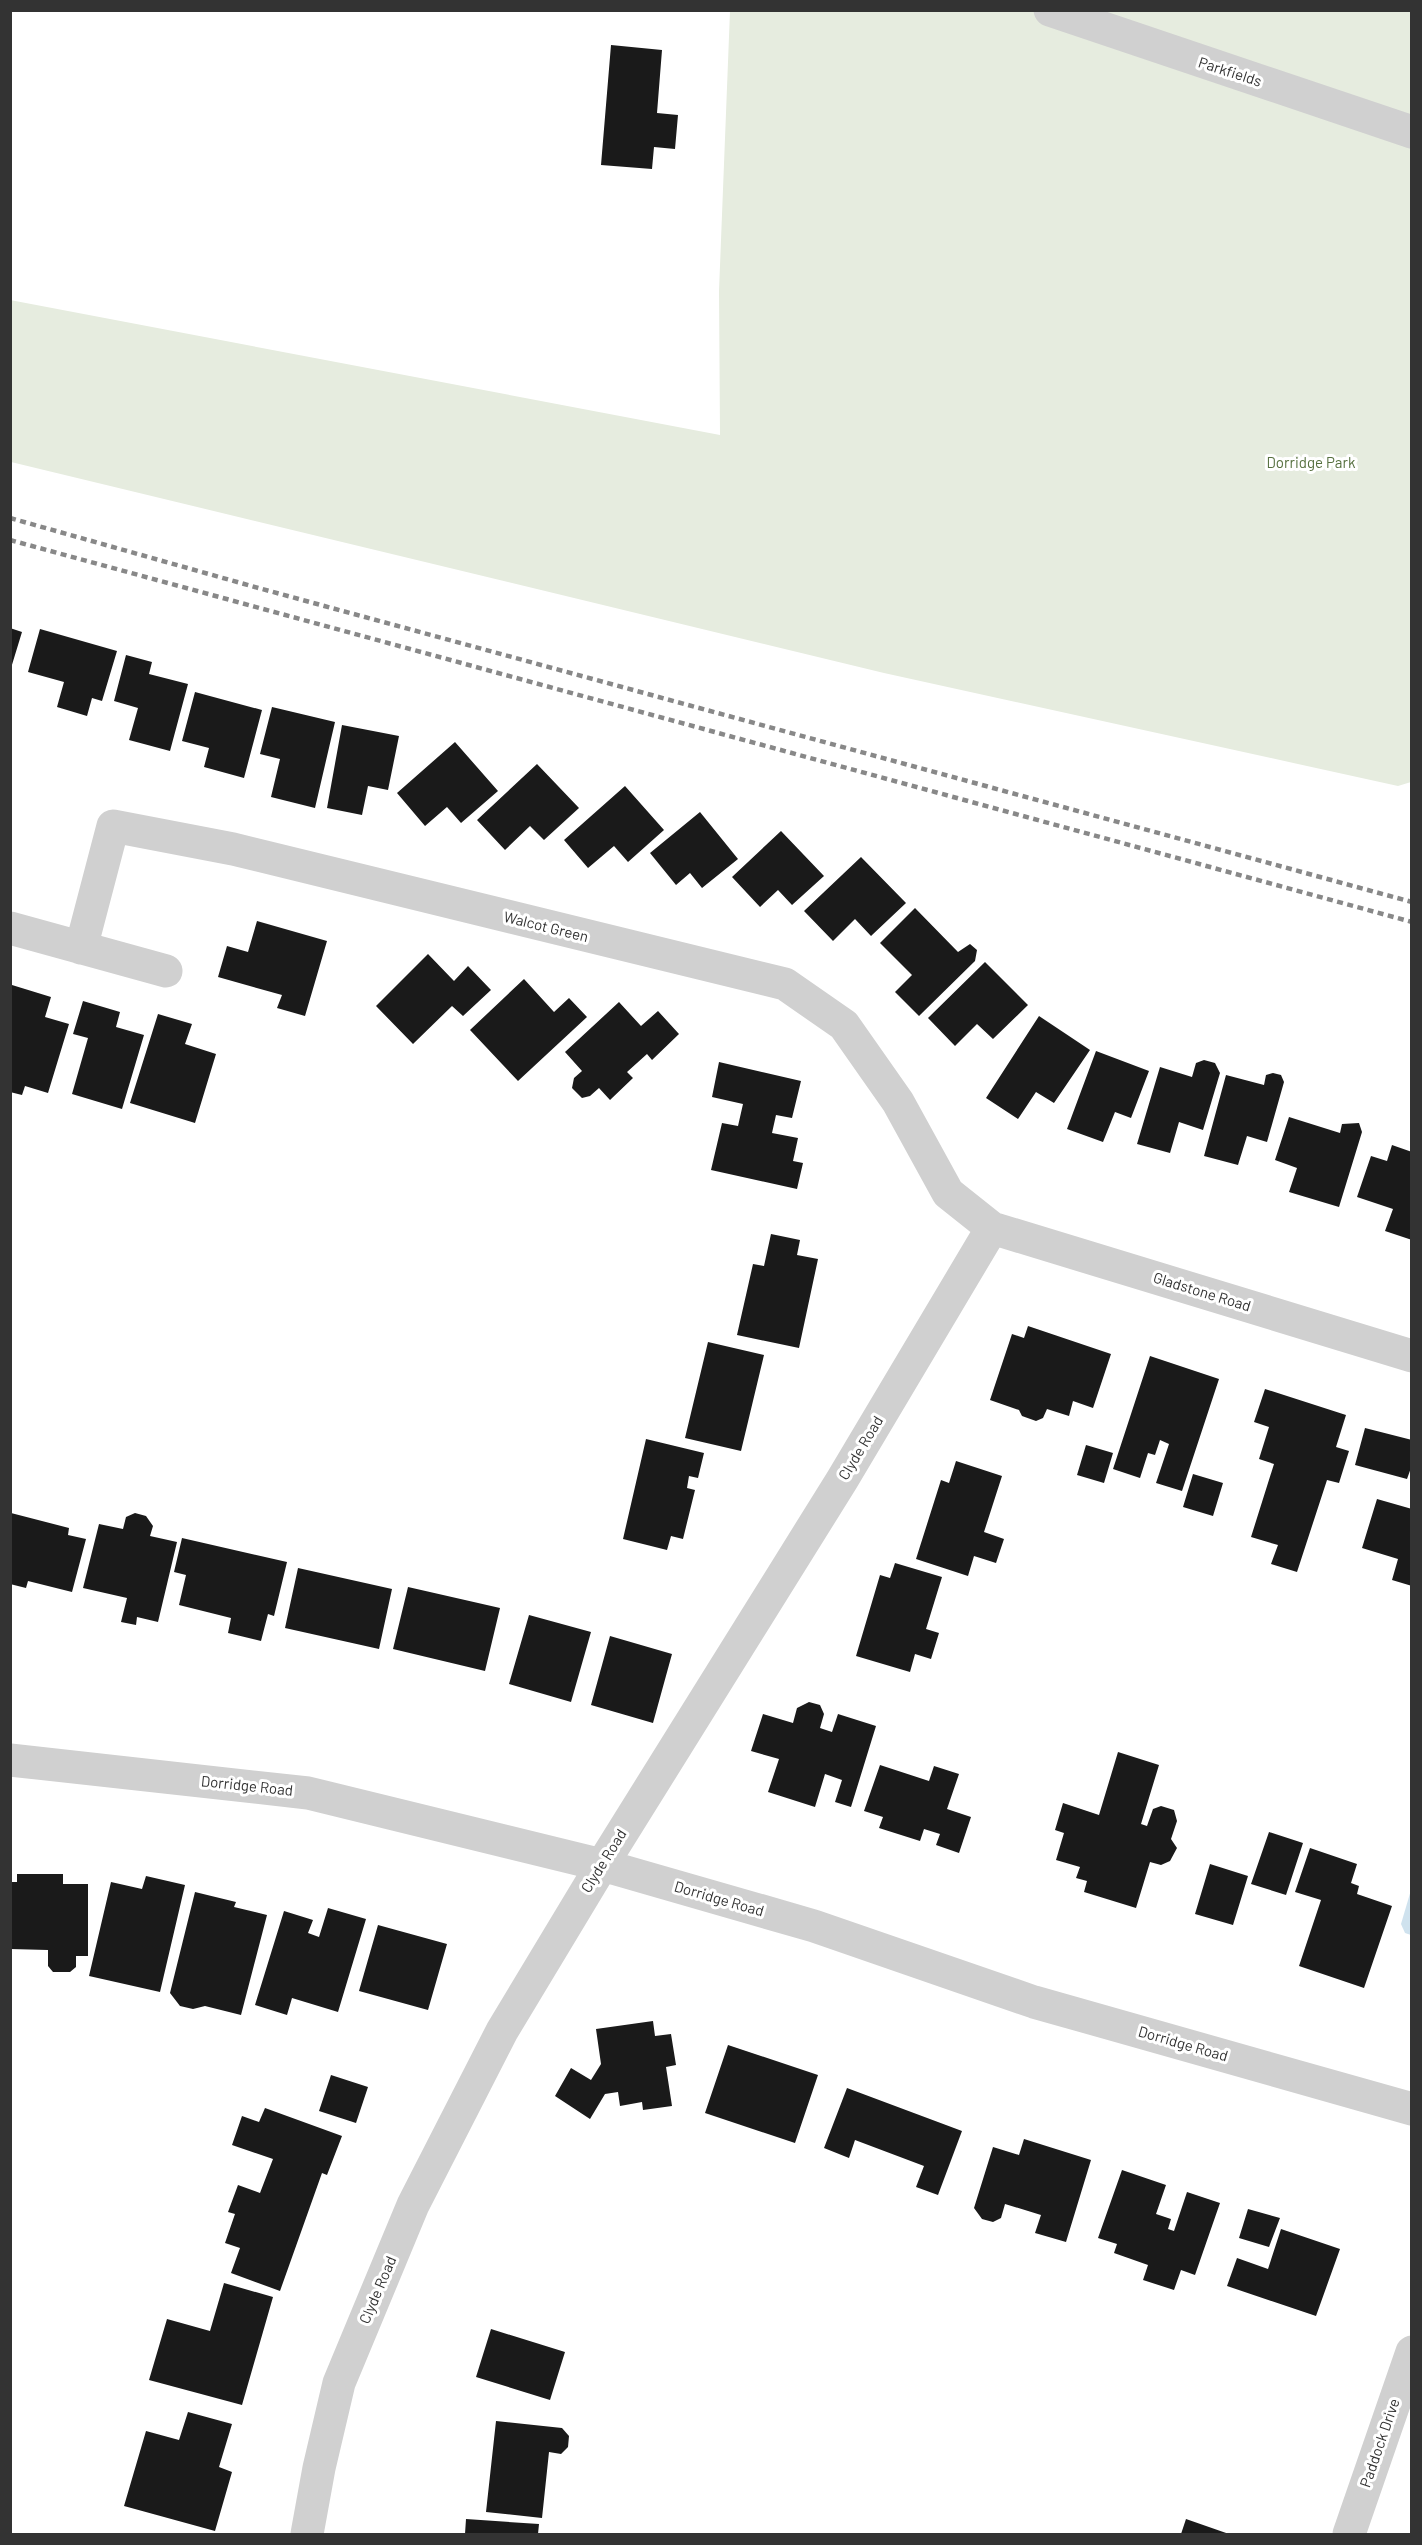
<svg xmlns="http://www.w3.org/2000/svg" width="1422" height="2545" font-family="Barlow,sans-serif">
	<rect width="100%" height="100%" fill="#fff"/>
	<path fill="#e6ecdf" d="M 730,11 L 1411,11 L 1411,782 L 1398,786 L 884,673 L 11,462 L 10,300 L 720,435 L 719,291 Z"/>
	<path fill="#cfe2ee" d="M 1411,1890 L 1412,1935 L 1411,1935 L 1405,1933 L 1401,1924 Z"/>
	<path fill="#1a1a1a" d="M 611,45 L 662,50 L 657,113 L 678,115 L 675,149 L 654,147 L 652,169 L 601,165 Z
		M 10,628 L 22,632 L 11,668 L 10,668 Z
		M 40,629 L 117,651 L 102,701 L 92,698 L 87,716 L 57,707 L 64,682 L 28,672 Z
		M 126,655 L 152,662 L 149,674 L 188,684 L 170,751 L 129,740 L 138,708 L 114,701 Z
		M 195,692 L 262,710 L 244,778 L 204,767 L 209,748 L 182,741 Z
		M 272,707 L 335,722 L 315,808 L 271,797 L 280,759 L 260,754 Z
		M 342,725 L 399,736 L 388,790 L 368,786 L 362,815 L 327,808 Z
		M 455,742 L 498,791 L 461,823 L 447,807 L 425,826 L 397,793 Z
		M 537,764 L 579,808 L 544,840 L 530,826 L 505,850 L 477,820 Z
		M 625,786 L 664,830 L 628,862 L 614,846 L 588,868 L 564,840 Z
		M 700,812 L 738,859 L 702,888 L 690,873 L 676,885 L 650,853 Z
		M 781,831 L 824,876 L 792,905 L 778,890 L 760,907 L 732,877 Z
		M 861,857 L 906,903 L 871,936 L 855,919 L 833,941 L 804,911 Z
		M 915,908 L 958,952 L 970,944 L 977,950 L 975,961 L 919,1016 L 895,992 L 912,975 L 880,943 Z
		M 257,921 L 327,941 L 305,1016 L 277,1008 L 282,995 L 218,977 L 227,946 L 248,952 Z
		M 428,954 L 454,981 L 468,966 L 491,990 L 463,1016 L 452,1006 L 413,1044 L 376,1006 Z
		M 985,962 L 1028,1005 L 993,1039 L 977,1024 L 955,1046 L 928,1018 Z
		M 524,979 L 554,1012 L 569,998 L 587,1017 L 518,1081 L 470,1030 Z
		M 12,985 L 51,997 L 45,1017 L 69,1024 L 48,1093 L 25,1086 L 22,1095 L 10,1092 Z
		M 83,1001 L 120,1012 L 116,1027 L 144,1035 L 122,1109 L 72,1094 L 88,1038 L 73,1034 Z
		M 619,1002 L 641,1026 L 658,1011 L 679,1034 L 652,1060 L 647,1054 L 627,1072 L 633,1078 L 610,1100 L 599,1088 L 590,1096 L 582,1098 L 572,1088 L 574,1078 L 582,1071 L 565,1052 Z
		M 158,1014 L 192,1024 L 185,1044 L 216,1054 L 195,1123 L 130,1103 Z
		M 1039,1016 L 1090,1050 L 1054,1103 L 1036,1092 L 1018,1119 L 986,1098 Z
		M 1096,1051 L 1149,1071 L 1131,1118 L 1115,1112 L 1103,1142 L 1067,1129 Z
		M 1204,1060 L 1215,1063 L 1220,1073 L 1203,1130 L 1179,1122 L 1170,1153 L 1137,1144 L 1160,1067 L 1192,1077 L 1196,1063 Z
		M 719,1062 L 801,1081 L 792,1118 L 776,1115 L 772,1133 L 798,1138 L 793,1161 L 803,1163 L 797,1189 L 711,1170 L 722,1123 L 738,1126 L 743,1104 L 712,1097 Z
		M 1273,1073 L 1281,1075 L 1284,1082 L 1267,1142 L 1247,1136 L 1238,1165 L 1204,1156 L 1226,1075 L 1264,1085 L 1266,1075 Z
		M 1289,1117 L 1340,1133 L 1342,1124 L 1359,1123 L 1362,1132 L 1339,1207 L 1289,1192 L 1297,1168 L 1275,1160 Z
		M 1392,1145 L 1412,1152 L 1412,1240 L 1385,1231 L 1393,1209 L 1357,1197 L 1371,1156 L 1387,1161 Z
		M 771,1234 L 800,1240 L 797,1255 L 818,1259 L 799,1348 L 737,1335 L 753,1264 L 764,1266 Z
		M 1028,1326 L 1111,1354 L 1093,1408 L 1073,1401 L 1069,1416 L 1047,1409 L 1043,1418 L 1036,1421 L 1022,1416 L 1019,1410 L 990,1400 L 1012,1334 L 1024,1338 Z
		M 708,1342 L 764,1355 L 741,1451 L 685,1438 Z
		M 1150,1356 L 1219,1379 L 1182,1491 L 1156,1483 L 1169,1444 L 1160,1440 L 1155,1455 L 1148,1453 L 1140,1478 L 1113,1469 Z
		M 1265,1389 L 1346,1415 L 1336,1447 L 1349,1451 L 1339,1483 L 1327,1480 L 1297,1572 L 1271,1564 L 1278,1545 L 1251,1537 L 1274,1464 L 1259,1459 L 1269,1427 L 1254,1422 Z
		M 1365,1428 L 1412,1440 L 1412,1465 L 1407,1479 L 1355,1465 Z
		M 646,1439 L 704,1453 L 698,1478 L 689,1476 L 687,1488 L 695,1490 L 683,1539 L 671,1536 L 667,1550 L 623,1539 Z
		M 1086,1445 L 1113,1453 L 1104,1483 L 1077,1475 Z
		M 956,1461 L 1002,1476 L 984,1532 L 1004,1539 L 996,1563 L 974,1556 L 968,1576 L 916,1559 L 941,1480 L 949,1483 Z
		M 1193,1474 L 1223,1483 L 1213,1516 L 1183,1507 Z
		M 1377,1499 L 1412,1509 L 1412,1586 L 1392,1580 L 1398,1559 L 1362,1548 Z
		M 11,1513 L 69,1528 L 68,1535 L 86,1539 L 72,1592 L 28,1581 L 26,1588 L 10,1584 Z
		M 135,1513 L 146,1516 L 153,1526 L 150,1536 L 177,1542 L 158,1622 L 137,1617 L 136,1625 L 121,1622 L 127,1598 L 83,1588 L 99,1524 L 123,1529 L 126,1517 Z
		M 182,1538 L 287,1562 L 274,1616 L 268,1614 L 261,1641 L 228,1633 L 231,1618 L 179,1605 L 186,1575 L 174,1572 Z
		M 895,1563 L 942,1577 L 926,1629 L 939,1633 L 931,1659 L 915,1654 L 910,1672 L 856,1656 L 880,1575 L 890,1578 Z
		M 298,1568 L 392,1589 L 379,1649 L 285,1628 Z
		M 408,1587 L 500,1608 L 485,1671 L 393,1649 Z
		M 529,1615 L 591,1632 L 571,1702 L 509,1684 Z
		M 610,1636 L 672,1654 L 653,1723 L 591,1705 Z
		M 809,1702 L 820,1705 L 824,1714 L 820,1728 L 832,1732 L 838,1714 L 876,1726 L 851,1807 L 835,1802 L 842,1780 L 825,1774 L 815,1807 L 768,1792 L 779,1759 L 751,1751 L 763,1714 L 793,1723 L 797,1708 Z
		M 1118,1752 L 1159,1765 L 1141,1824 L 1147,1826 L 1153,1809 L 1161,1806 L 1174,1810 L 1177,1821 L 1171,1839 L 1177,1848 L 1170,1861 L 1161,1865 L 1150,1862 L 1136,1908 L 1084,1892 L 1087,1881 L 1076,1878 L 1080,1867 L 1056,1860 L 1064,1833 L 1055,1830 L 1063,1803 L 1099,1815 Z
		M 880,1765 L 929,1781 L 934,1766 L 959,1774 L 947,1809 L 971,1817 L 959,1853 L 936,1845 L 940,1834 L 924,1829 L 920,1841 L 879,1828 L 883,1817 L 864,1811 Z
		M 1269,1832 L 1303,1843 L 1286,1895 L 1251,1884 Z
		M 1310,1848 L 1357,1864 L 1351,1883 L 1359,1886 L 1357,1894 L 1392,1906 L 1364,1988 L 1299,1966 L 1321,1900 L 1295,1892 Z
		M 1210,1864 L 1248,1876 L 1233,1925 L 1195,1914 Z
		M 17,1874 L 63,1874 L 63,1884 L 88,1884 L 88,1956 L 76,1956 L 76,1967 L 70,1972 L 53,1972 L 48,1966 L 48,1950 L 10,1949 L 10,1882 L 17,1882 Z
		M 146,1876 L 185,1885 L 160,1992 L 89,1976 L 111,1882 L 142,1889 Z
		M 195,1892 L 236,1902 L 234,1907 L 267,1915 L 241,2015 L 205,2006 L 193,2009 L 180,2006 L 170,1993 Z
		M 328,1908 L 366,1919 L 338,2012 L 292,1998 L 287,2015 L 255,2005 L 284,1911 L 313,1920 L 308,1933 L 319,1937 Z
		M 378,1925 L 447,1944 L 428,2010 L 359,1991 Z
		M 653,2021 L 655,2036 L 671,2034 L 676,2065 L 666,2067 L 672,2106 L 643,2110 L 642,2102 L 620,2106 L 618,2092 L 605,2094 L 590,2119 L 555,2096 L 571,2068 L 591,2080 L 601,2064 L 596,2029 Z
		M 728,2045 L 818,2075 L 795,2143 L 705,2113 Z
		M 331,2075 L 368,2087 L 356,2123 L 319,2111 Z
		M 847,2088 L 962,2131 L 938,2195 L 916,2187 L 924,2166 L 855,2140 L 849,2158 L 824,2148 Z
		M 265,2108 L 342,2136 L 327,2175 L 322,2173 L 280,2291 L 231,2273 L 240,2248 L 225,2243 L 235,2214 L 228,2212 L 238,2185 L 260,2193 L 273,2159 L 232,2145 L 242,2116 L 259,2122 Z
		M 1024,2139 L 1091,2160 L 1066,2242 L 1035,2233 L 1041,2215 L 1005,2204 L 1001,2218 L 993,2222 L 982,2219 L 974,2208 L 993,2147 L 1019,2155 Z
		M 1122,2170 L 1166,2185 L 1156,2214 L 1171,2219 L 1168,2229 L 1174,2231 L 1187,2192 L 1220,2203 L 1195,2275 L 1181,2270 L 1174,2290 L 1143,2280 L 1148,2265 L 1114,2253 L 1117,2244 L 1098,2238 Z
		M 1248,2209 L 1280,2218 L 1269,2247 L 1239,2238 Z
		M 1281,2229 L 1340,2249 L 1316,2316 L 1227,2286 L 1237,2258 L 1268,2269 Z
		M 224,2283 L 273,2297 L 242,2405 L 149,2380 L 167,2319 L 210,2331 Z
		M 491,2329 L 565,2352 L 550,2400 L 476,2377 Z
		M 188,2412 L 232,2424 L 219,2467 L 232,2472 L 215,2531 L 124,2506 L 146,2431 L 179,2440 Z
		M 496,2421 L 562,2428 L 569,2436 L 568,2447 L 561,2454 L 549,2452 L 542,2518 L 486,2512 Z
		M 466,2519 L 539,2524 L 538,2534 L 465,2534 Z
		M 1186,2519 L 1229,2534 L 1181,2534 Z"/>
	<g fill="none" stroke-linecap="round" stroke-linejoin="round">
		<path stroke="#d0d0d0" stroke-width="33" d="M 1050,10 L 1412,132
			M 10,928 L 166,971
			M 81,948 L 113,826 L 233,849 L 785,984 L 844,1025 L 898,1102 L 948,1193 L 992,1228 L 1412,1356
			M 10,1760 L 308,1793 L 602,1865 L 814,1926 L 1034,2002 L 1412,2109
			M 307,2534 L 319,2468 L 339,2383 L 413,2205 L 502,2031 L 602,1865 L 842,1480 L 992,1228
			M 1349,2534 L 1412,2352"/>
		<path stroke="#888" stroke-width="4.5" stroke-dasharray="6 4.5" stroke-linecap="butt" d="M 10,518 L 262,589 L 1412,902
			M 10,540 L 1412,922"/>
	</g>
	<g text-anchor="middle" stroke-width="6" stroke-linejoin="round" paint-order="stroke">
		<g font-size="15" fill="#333" stroke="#fff">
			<text transform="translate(1230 72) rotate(18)" y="5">Parkfields</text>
			<text transform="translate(546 927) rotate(14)" y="5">Walcot Green</text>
			<text transform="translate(1202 1292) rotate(17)" y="5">Gladstone Road</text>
			<text transform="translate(861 1448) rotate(-59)" y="5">Clyde Road</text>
			<text transform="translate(247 1786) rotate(6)" y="5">Dorridge Road</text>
			<text transform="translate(604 1861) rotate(-58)" y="5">Clyde Road</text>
			<text transform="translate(719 1899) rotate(16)" y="5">Dorridge Road</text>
			<text transform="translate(1183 2044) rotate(16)" y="5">Dorridge Road</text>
			<text transform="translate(378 2290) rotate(-67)" y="5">Clyde Road</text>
			<text transform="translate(1380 2443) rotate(-71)" y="5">Paddock Drive</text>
		</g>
		<g font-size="15" fill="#56703f" stroke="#fff">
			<text x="1311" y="468">Dorridge Park</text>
		</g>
	</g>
	<rect width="1422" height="2545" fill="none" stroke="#333333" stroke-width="24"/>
</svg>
